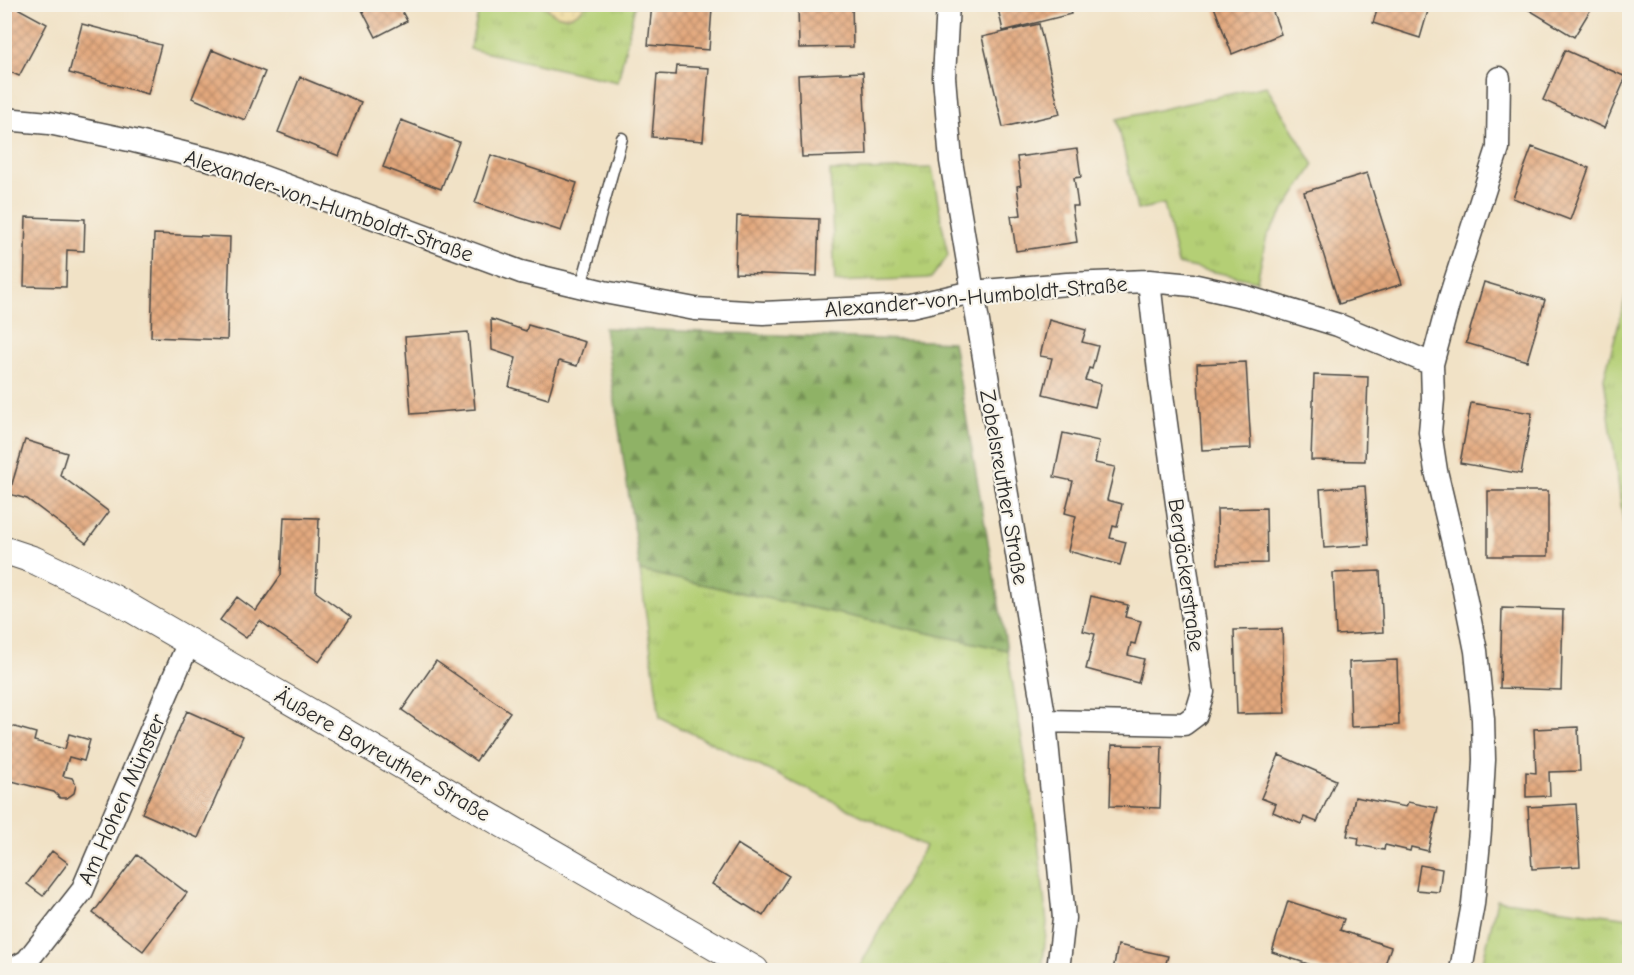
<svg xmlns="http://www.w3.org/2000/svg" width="1634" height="975" font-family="'Comic Neue',sans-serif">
	<defs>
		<pattern id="grass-tufts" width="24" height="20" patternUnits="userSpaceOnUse" patternTransform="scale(1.5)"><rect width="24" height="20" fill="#b4cf75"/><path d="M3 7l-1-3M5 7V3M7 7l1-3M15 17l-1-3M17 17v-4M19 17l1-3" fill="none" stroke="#9bb265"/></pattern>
		<pattern id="forest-firs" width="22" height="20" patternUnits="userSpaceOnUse" patternTransform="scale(1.5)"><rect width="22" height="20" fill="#8fb266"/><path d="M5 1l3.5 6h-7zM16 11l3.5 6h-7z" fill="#759154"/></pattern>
		<pattern id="sand-dots" width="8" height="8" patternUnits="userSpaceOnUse" patternTransform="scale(1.5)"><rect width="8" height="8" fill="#eeda9e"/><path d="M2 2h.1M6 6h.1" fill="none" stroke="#cb8" stroke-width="1.8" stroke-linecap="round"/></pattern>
		<pattern id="building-cross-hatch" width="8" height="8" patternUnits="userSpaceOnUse" patternTransform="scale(1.5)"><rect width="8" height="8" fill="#e3a87d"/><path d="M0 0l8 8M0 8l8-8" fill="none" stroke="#b88967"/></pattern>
	</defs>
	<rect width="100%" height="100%" fill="#f7f3e8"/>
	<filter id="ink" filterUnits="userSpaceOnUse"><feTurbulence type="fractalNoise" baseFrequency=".0167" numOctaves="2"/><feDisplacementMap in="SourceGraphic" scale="12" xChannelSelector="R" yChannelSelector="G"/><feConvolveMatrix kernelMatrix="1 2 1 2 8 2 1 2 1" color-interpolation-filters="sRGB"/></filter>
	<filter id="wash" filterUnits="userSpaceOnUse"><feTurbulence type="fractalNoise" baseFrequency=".008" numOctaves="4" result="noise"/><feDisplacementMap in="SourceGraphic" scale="24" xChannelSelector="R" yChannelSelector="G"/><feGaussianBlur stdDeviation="1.35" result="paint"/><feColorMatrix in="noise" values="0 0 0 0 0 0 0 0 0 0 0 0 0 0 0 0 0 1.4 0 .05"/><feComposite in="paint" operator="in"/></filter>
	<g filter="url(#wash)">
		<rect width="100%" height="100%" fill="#f1e2c6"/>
		<path fill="url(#grass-tufts)" stroke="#707d50" stroke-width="1.5" d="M 480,5 L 635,5 L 618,82 L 470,49 Z
			M 1266,86 L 1314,165 L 1267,236 L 1257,281 L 1178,264 L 1164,204 L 1137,210 L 1117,119 Z
			M 932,168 L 948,256 L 931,278 L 835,282 L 830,171 Z
			M 1629,285 L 1629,562 L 1604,378 Z
			M 640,571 L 1007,650 L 1036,824 L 1047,923 L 1042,970 L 858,970 L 925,846 L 660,718 Z
			M 1497,900 L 1629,918 L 1629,970 L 1481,970 Z"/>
		<path fill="url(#forest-firs)" stroke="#5d6e48" stroke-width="1.5" d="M 604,328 L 953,342 L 1007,650 L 640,571 Z"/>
		<path fill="url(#sand-dots)" stroke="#8c8264" stroke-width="1.5" d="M 545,5 L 585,5 C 575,21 555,20 545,5 Z"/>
		<g id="blocks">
			<path fill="url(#building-cross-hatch)" d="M 4,4 L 10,4 L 47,24 L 19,76 L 4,69 Z
				M 368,4 L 398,4 L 407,21 L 376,37 L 361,8 Z
				M 652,4 L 702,4 L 701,7 L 712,8 L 709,50 L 648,45 Z
				M 798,4 L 852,4 L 853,47 L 799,48 Z
				M 997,4 L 1069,4 L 1071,14 L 1003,31 Z
				M 1213,4 L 1270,4 L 1281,34 L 1232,54 Z
				M 1379,4 L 1430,4 L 1420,38 L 1373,23 Z
				M 1528,4 L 1594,4 L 1574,37 L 1526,8 Z
				M 82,24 L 161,45 L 148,94 L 69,73 Z
				M 1039,24 L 1060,114 L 1003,127 L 982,37 Z
				M 212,50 L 265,72 L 245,120 L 192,98 Z
				M 1565,50 L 1626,77 L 1604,128 L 1543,100 Z
				M 677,66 L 709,68 L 703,141 L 652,137 L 657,74 L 676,75 Z
				M 863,72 L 867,155 L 802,157 L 798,75 Z
				M 300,77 L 361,102 L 339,156 L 278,132 Z
				M 401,120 L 459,142 L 441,189 L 383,167 Z
				M 1532,147 L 1589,168 L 1570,220 L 1513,198 Z
				M 1077,149 L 1081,177 L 1074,178 L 1078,206 L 1072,206 L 1077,242 L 1016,251 L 1011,216 L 1021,215 L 1017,186 L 1021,185 L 1017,157 Z
				M 491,155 L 577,183 L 561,231 L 475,203 Z
				M 1367,173 L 1402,284 L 1339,304 L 1304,192 Z
				M 737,216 L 819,219 L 817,276 L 735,273 Z
				M 26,217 L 85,219 L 84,251 L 67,250 L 66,287 L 24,286 Z
				M 154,234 L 230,237 L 227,340 L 151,337 Z
				M 1484,282 L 1545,300 L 1527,361 L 1466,343 Z
				M 491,319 L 526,331 L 528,325 L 585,342 L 577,366 L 559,361 L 548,399 L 509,387 L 516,358 L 492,350 Z
				M 1049,320 L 1086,330 L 1082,342 L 1098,346 L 1092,369 L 1089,368 L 1085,380 L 1101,384 L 1095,407 L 1043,394 L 1052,358 L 1040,356 Z
				M 468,332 L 475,409 L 411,414 L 405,337 Z
				M 1246,362 L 1251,448 L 1202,450 L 1197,364 Z
				M 1314,375 L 1368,377 L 1365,461 L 1311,460 Z
				M 1471,403 L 1532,413 L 1521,474 L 1460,463 Z
				M 1063,433 L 1099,441 L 1095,463 L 1115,467 L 1107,500 L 1122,504 L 1117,527 L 1113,526 L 1110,538 L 1126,542 L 1120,565 L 1068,551 L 1076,516 L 1065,513 L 1073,481 L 1054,477 Z
				M 25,440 L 67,453 L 60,475 L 109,512 L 86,543 L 27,499 L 9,494 Z
				M 1365,486 L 1369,545 L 1324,548 L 1320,489 Z
				M 1488,491 L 1548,491 L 1548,556 L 1488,556 Z
				M 1266,508 L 1267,563 L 1218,564 L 1217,509 Z
				M 284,517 L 319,518 L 316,592 L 351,617 L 319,662 L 260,621 L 246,638 L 220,620 L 237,597 L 256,611 L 281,575 Z
				M 1380,571 L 1383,632 L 1336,635 L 1333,573 Z
				M 1091,596 L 1128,605 L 1125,617 L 1141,621 L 1135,644 L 1131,643 L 1128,655 L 1144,659 L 1138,683 L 1086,669 L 1095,634 L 1083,631 Z
				M 1502,608 L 1563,610 L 1561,690 L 1500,688 Z
				M 1282,629 L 1285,713 L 1237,714 L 1234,630 Z
				M 1397,660 L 1399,725 L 1351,727 L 1349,662 Z
				M 436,661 L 510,712 L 476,761 L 402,710 Z
				M 187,711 L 243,736 L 198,838 L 142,813 Z
				M 4,724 L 36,733 L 34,741 L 65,749 L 69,734 L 90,740 L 84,761 L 69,757 L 63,776 L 72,778 L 76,785 L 74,793 L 67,798 L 60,798 L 54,792 L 4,779 Z
				M 1578,727 L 1580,771 L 1549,772 L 1550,796 L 1526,797 L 1526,772 L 1536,773 L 1534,729 Z
				M 1112,745 L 1162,746 L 1160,808 L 1110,806 Z
				M 1279,755 L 1336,780 L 1317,822 L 1304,817 L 1301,824 L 1273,812 L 1276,804 L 1261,798 Z
				M 1355,797 L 1406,807 L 1408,802 L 1438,808 L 1428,851 L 1411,847 L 1410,851 L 1385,845 L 1384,850 L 1358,845 L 1359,838 L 1347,836 Z
				M 1576,804 L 1580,866 L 1532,869 L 1528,807 Z
				M 737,844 L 789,876 L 763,916 L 712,884 Z
				M 52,851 L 68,863 L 43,896 L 27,884 Z
				M 137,855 L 187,893 L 143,951 L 93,913 Z
				M 1420,865 L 1442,869 L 1439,892 L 1416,890 Z
				M 1288,901 L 1344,919 L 1340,930 L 1391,947 L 1383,970 L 1326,970 L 1272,952 Z
				M 1118,945 L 1168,956 L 1164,970 L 1113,970 Z"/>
		</g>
	</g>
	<g filter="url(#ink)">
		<use href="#blocks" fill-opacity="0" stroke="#494642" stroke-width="1.5"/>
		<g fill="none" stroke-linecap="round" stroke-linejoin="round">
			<defs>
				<path id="service" d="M 581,286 L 622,138"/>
				<path id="minor" d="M 948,4 L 944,77 L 951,161 L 1045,721 L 1064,918 L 1058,970
					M 4,119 L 49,123 L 134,141 L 228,164 L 521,272 L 604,292 L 695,309 L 763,313 L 911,306 L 972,292 L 1067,284 L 1149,281 L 1192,285 L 1246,297 L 1338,325 L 1432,364
					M 1045,721 L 1184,724 L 1196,715 L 1203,692 L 1160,380 L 1149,281
					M 11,970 L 27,961 L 82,891 L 189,642
					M 1461,970 L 1473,904 L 1480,831 L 1484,760 L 1483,719 L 1476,651 L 1462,581 L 1436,471 L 1430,432 L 1433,399 L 1432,364 L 1450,297 L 1498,148 L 1499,78"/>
				<path id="tertiary" d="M 4,550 L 34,560 L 113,598 L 755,970"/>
			</defs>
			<use href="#service" stroke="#494642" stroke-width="13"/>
			<use href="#minor" stroke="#494642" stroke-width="25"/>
			<use href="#tertiary" stroke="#494642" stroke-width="29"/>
			<use href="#service" stroke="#fff" stroke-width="10"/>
			<use href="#minor" stroke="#fff" stroke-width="22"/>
			<use href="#tertiary" stroke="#fff" stroke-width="27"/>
		</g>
	</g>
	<g text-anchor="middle" stroke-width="4.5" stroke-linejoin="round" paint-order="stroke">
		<g font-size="22" fill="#2b2b2b" stroke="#f7f3e8">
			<text transform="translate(329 205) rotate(19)" y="8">Alexander-von-Humboldt-Straße</text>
			<text transform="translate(976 296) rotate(-5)" y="8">Alexander-von-Humboldt-Straße</text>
			<text transform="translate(1005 487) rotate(80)" y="8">Zobelsreuther Straße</text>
			<text transform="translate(1187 575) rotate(82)" y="8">Bergäckerstraße</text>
			<text transform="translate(383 754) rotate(30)" y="8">Äußere Bayreuther Straße</text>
			<text transform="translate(121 799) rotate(-66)" y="8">Am Hohen Münster</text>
		</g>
	</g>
	<rect width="1634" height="975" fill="none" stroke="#f7f3e8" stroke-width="24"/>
</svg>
